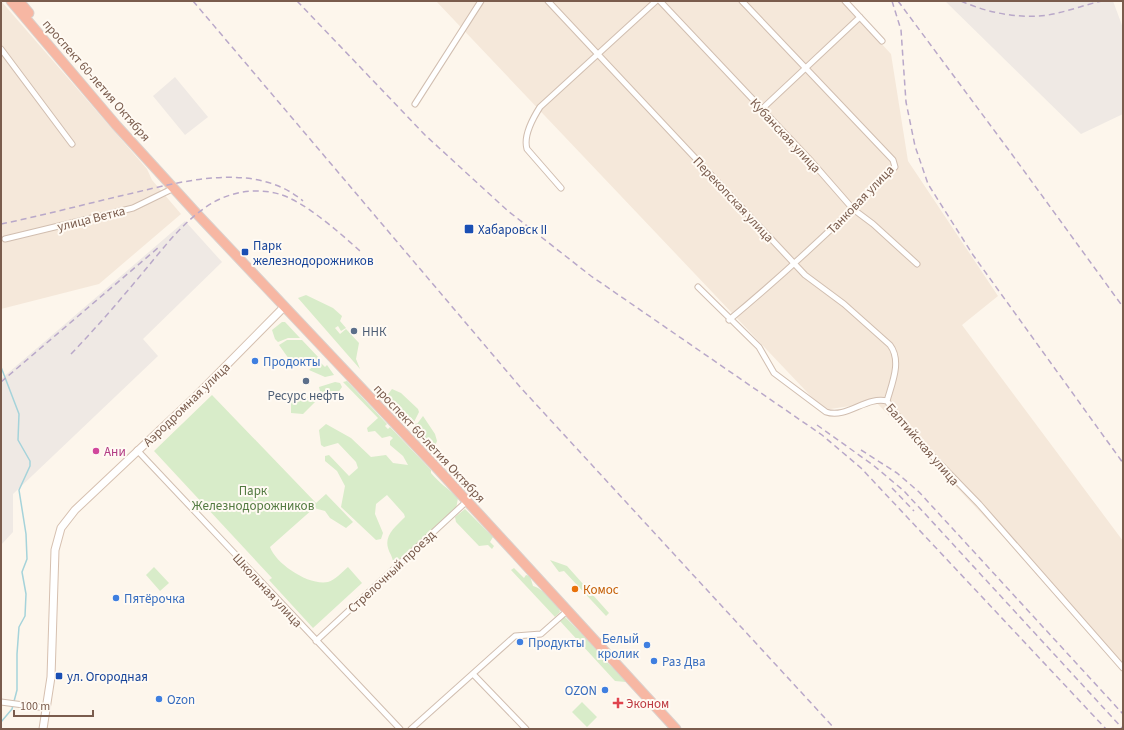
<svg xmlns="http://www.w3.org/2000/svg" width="1124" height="730" font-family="'Source Sans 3',sans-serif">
	<rect width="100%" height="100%" fill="#fdf6ec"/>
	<path fill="#f5e8da" d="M 1,1 L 147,169 L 152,180 L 181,214 L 99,284 L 1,309 Z
		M 436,1 L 842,1 L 891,54 L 908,161 L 998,296 L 962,325 L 1123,541 L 1123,663 L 876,402 L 824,410 Z"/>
	<path fill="#efe9e4" d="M 945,1 L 1113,1 L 1123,28 L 1123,114 L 1081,134 Z
		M 175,77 L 208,117 L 185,135 L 153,96 Z
		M 185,221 L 222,262 L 143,339 L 158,356 L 13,494 L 13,532 L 1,545 L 1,379 Z"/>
	<path fill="#d8ecc9" d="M 306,295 L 333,308 L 342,316 L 340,321 L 346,328 L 341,331 L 338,326 L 335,328 L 340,334 L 346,329 L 359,343 L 356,359 L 360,369 L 298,298 Z
		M 282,322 L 285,322 L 300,338 L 288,338 L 278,342 L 275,339 L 272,330 Z
		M 287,340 L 302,340 L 319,358 L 311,365 L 305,362 L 300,366 L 289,359 L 279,345 Z
		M 319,361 L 325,367 L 327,365 L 334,375 L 325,377 L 309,370 Z
		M 347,381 L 387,424 L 385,426 L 388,429 L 390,427 L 431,470 L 431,473 C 439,483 449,489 458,498 L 456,509 L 395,563 C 392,561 393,559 391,555 C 381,538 393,529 405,517 L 404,514 L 387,495 L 376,504 L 375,514 L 383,533 L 381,539 L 376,540 L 341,507 L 345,486 L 337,471 L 325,461 L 325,456 L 329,455 L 349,476 L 358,468 L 356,462 L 338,443 L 324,447 L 321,445 L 319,430 L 326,424 L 351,438 L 371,457 L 386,455 L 393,463 L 408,465 L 403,456 L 390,445 L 390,441 L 393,438 L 390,436 L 382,438 L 375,431 L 368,432 L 367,428 L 378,418 L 343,382 Z
		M 335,382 L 340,383 L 342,387 L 337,394 L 334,393 L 332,399 L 321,398 L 317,400 L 303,414 L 291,413 L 291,400 L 299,396 L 306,398 L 320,391 L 319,387 Z
		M 392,389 L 401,393 L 418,409 L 419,412 L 414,422 L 417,424 L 423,416 L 435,434 L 437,441 L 435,446 L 432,445 L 386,397 Z
		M 212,395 L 316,503 L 326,494 L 353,522 L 346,528 L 330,518 L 325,511 L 314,508 L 270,547 C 276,564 309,586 328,582 C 335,580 342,572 348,567 L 362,583 L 313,628 L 269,580 L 272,578 L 154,451 Z
		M 465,509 L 493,537 L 490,542 L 494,546 L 492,549 L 488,545 L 479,546 L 456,522 L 455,517 Z
		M 550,560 L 567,566 L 609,613 L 606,616 L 564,571 L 559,572 Z
		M 154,567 L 169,583 L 160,591 L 146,575 Z
		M 514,568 L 524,578 L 526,575 L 530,576 L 533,586 C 541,588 559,603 560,612 L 555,617 L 511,570 Z
		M 562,617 L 565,617 L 603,655 C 606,667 623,671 626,682 L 615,681 L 559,620 Z
		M 582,702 L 597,717 L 587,727 L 572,712 Z"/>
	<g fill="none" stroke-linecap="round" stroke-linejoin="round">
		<path stroke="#a5d3da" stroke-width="1.5" d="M 1,367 L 19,414 L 18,440 L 30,461 L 30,466 L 19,490 L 26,534 L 27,559 L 22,572 L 26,594 L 25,616 L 19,627 L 17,654 L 17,690 L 12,709 L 1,722"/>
		<defs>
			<path id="street" d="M 548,1 L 805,275 L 844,304 L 890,345 C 902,361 892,383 887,401
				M 660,1 L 811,161 L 853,209 L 873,224 L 917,264
				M 845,1 L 882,41
				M 1,49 L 72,144
				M 415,104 L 481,1
				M 762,109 L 860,17
				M 561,188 L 527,149 C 523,136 533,118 540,107 L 656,1
				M 5,239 L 133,208 L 174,188
				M 698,287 L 759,347 L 774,373 L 826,412 C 847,419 866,396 887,401 L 910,433 L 979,504 L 1123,668
				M 729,320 C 787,272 842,220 895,167 L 893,160 L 742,1
				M 137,450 L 400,729
				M 316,641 L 467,501
				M 473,674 L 526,729
				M 1,702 L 46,708
				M 411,729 L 515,636 L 541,634 L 567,611"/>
			<path id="secondary" d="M 43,729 L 51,677 L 55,550 L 61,528 L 75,510 L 196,396 L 284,307"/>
			<path id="highway" d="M 11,1 L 116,125 L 198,215 L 434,465 L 676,729
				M 19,1 L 29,13"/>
		</defs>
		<use href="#street" stroke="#d1beb0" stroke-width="7"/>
		<use href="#secondary" stroke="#d6c0b0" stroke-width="9"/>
		<use href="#highway" stroke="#dad1cd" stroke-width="11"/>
		<use href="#street" stroke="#fff" stroke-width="5"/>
		<use href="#secondary" stroke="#fff" stroke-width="7"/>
		<use href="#highway" stroke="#f7b7a3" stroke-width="9"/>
		<path stroke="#b9a8c9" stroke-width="1.5" stroke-dasharray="6 4" stroke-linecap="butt" d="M 193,1 L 521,388 L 835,729
			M 297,1 L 425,135 L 508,211 L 591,276 L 822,435 L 861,468 L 1106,729
			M 892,1 L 901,30 L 906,102 L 915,146 L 928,184 L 973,255 L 1123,463
			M 898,1 L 1011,153 L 1123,307
			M 961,1 C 988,13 1019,19 1048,15 C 1066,12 1084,5 1102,1
			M 1,224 C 40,216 78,206 116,197 C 174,184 252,158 303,201
			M 71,354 C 97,327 121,299 145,270 C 165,246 186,218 214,202 C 234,191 257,188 279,194 C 304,201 340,233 360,251
			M 1,382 L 159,247
			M 817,425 L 873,465 L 904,491 L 1123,729
			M 861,450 L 897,473 L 919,492 L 1123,714
			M 892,488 L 914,511"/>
	</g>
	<g fill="#1a4fb4" stroke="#fffaf3" stroke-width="1.5">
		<rect x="464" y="224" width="10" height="10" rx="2"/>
		<rect x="241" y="248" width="8" height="8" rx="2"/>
		<rect x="55" y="672" width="8" height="8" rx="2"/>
	</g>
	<g fill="#5c6f8a" stroke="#fffaf3" stroke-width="1.5">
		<circle cx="354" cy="331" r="4"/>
		<circle cx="306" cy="381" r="4"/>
	</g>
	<g fill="#3f7fe0" stroke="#fffaf3" stroke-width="1.5">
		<circle cx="255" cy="361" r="4"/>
		<circle cx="116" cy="598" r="4"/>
		<circle cx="520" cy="642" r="4"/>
		<circle cx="647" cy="645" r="4"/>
		<circle cx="654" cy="661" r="4"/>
		<circle cx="605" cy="690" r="4"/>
		<circle cx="159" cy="699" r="4"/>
	</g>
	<circle fill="#d1479c" stroke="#fffaf3" stroke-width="1.5" cx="96" cy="451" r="4"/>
	<circle fill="#e8710a" stroke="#fffaf3" stroke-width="1.5" cx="575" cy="589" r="4"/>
	<path fill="#e0444e" stroke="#fffaf3" stroke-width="1.5" d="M616 697h4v4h4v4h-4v4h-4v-4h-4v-4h4z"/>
	<g text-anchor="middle" stroke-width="4" stroke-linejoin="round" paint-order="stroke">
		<g font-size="13" fill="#7a5c4d" stroke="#fffaf3">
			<text transform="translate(97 80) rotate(49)" y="5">проспект 60-летия Октября</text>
			<text transform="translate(786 135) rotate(47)" y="5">Кубанская улица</text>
			<text transform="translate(734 199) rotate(47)" y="5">Перекопская улица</text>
			<text transform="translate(860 199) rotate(-46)" y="5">Танковая улица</text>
			<text transform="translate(91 218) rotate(-14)" y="5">улица Ветка</text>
			<text transform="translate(186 404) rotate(-44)" y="5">Аэродромная улица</text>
			<text transform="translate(430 443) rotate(47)" y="5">проспект 60-летия Октября</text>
			<text transform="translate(923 444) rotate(49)" y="5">Балтийская улица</text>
			<text transform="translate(391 571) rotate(-43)" y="5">Стрелочный проезд</text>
			<text transform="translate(268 590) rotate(47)" y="5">Школьная улица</text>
		</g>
		<g font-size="13" fill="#164399" stroke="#fffaf3" text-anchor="start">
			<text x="478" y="234">Хабаровск II</text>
			<text x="253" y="250">Парк<tspan x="253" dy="15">железнодорожников</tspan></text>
			<text x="67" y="681">ул. Огородная</text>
		</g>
		<g font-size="13" fill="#4e5e75" stroke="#fffaf3" text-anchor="start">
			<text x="362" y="336">ННК</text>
			<text x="306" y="400" text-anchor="middle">Ресурс нефть</text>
		</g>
		<g font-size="13" fill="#366cbe" stroke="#fffaf3" text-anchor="start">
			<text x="263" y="366">Продокты</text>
			<text x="124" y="603">Пятёрочка</text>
			<text x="639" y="643" text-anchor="end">Белый<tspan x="639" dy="15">кролик</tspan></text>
			<text x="528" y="647">Продукты</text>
			<text x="662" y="666">Раз Два</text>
			<text x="597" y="695" text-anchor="end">OZON</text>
			<text x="167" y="704">Ozon</text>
		</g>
		<g font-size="13" fill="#b23c85" stroke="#fffaf3" text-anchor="start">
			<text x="104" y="456">Ани</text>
		</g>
		<g font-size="13" fill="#537a41" stroke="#fffaf3">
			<text x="253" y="495">Парк<tspan x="253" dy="15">Железнодорожников</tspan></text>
		</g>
		<g font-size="13" fill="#c56008" stroke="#fffaf3" text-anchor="start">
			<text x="583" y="594">Комос</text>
		</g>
		<g font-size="13" fill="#be3a42" stroke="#fffaf3" text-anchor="start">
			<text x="626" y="708">Эконом</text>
		</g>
	</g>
	<rect width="1124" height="730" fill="none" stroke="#7a5c4d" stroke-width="4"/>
	<path d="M14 710v6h79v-6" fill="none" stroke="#7a5c4d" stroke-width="2"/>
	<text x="20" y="710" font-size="12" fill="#7a5c4d" stroke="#fffaf3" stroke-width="3" paint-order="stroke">100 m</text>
</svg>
